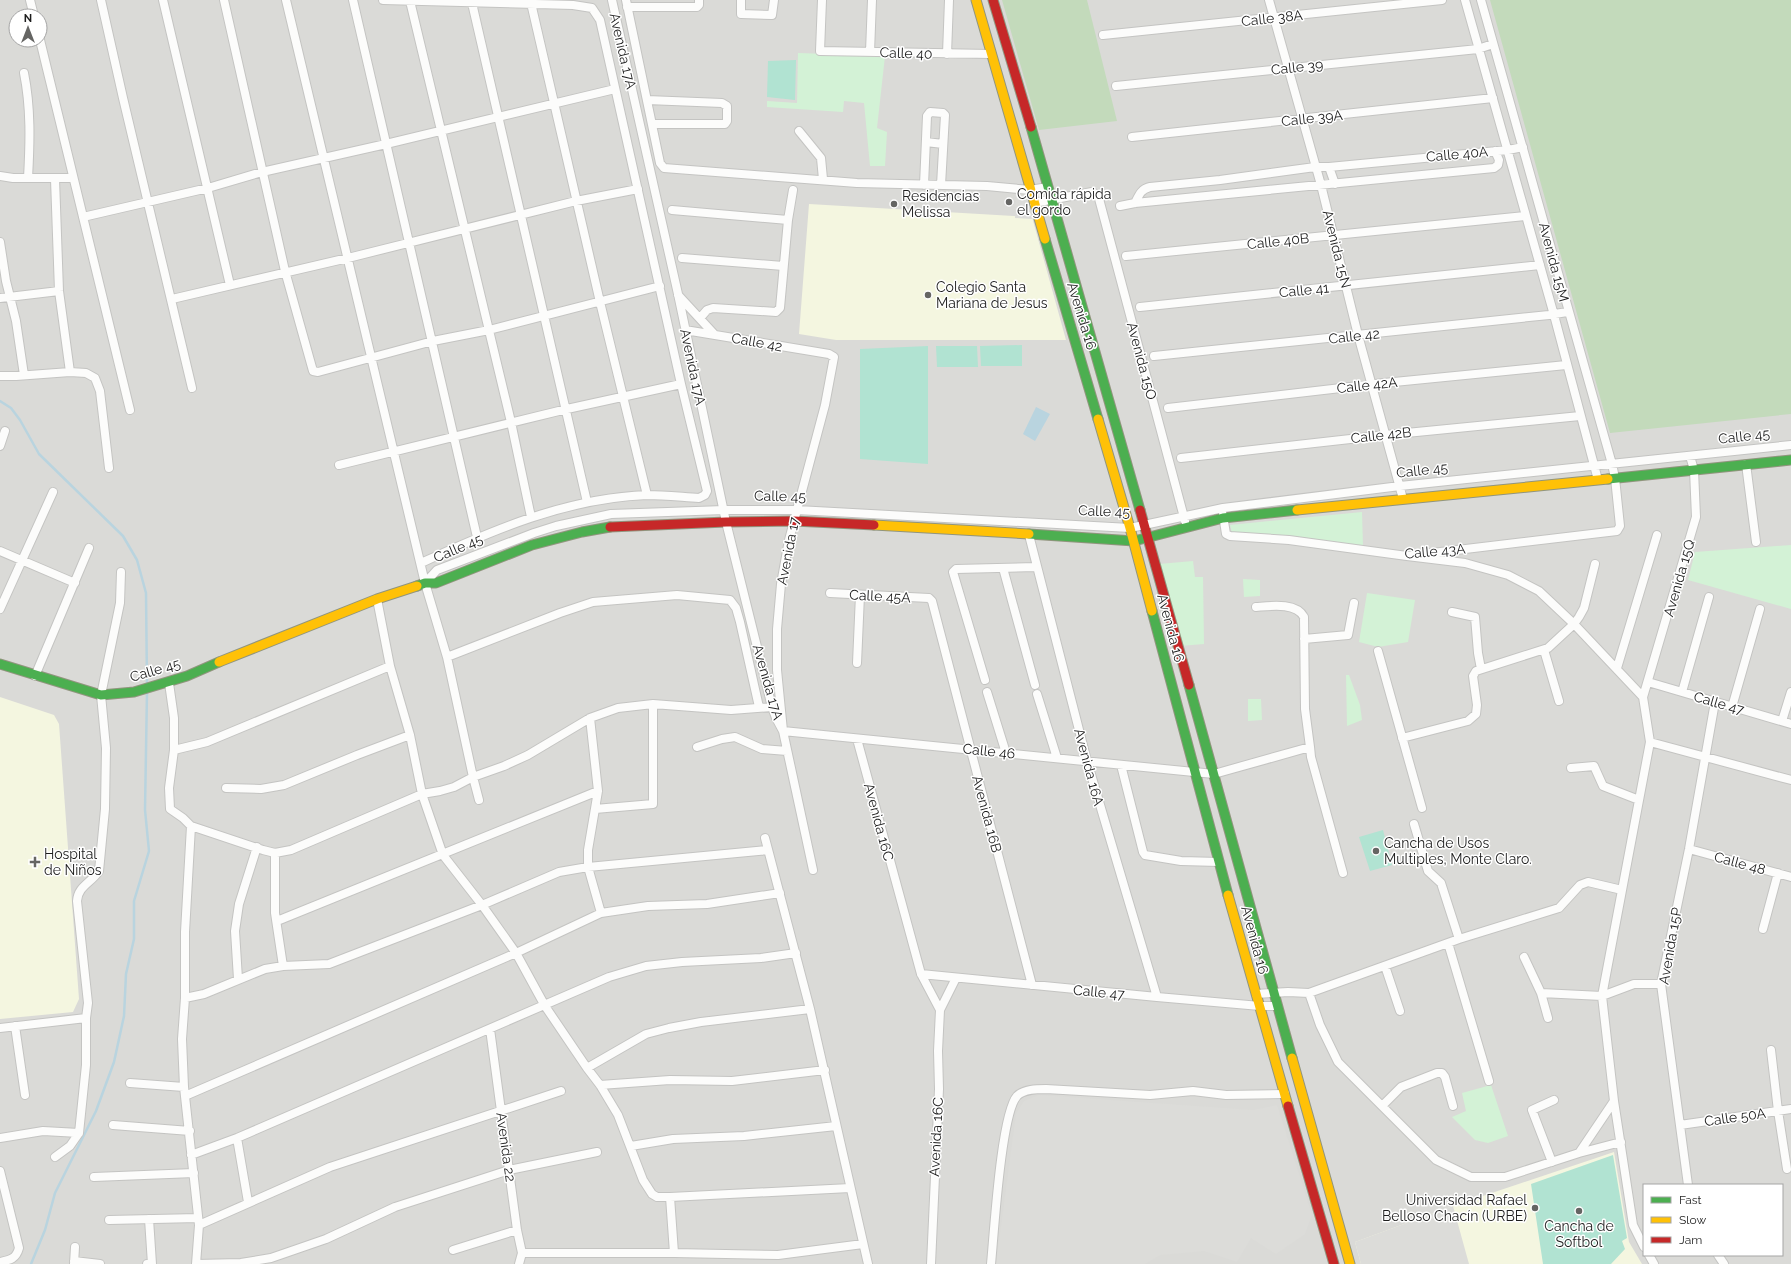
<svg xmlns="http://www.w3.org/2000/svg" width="1791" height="1264" font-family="Raleway,sans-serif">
	<rect width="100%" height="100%" fill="#ebebe6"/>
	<path fill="#dadad7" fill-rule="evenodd" d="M 0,0 L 1791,0 L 1791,1264 L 0,1264 ZM 16,16 L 40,16 L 40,40 L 16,40 ZM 1644,1185 L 1782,1185 L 1782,1255 L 1644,1255 Z"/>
	<path fill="#f4f6e0" d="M 809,204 L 1032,217 L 1066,340 L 836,340 L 799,334 Z
		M 0,697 L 54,715 L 59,724 L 79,999 L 73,1012 L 0,1019 Z
		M 1614,1152 L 1629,1242 L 1642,1264 L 1361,1264 L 1355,1242 L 1453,1206 Z"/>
	<path fill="#c3dabb" d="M 1002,0 L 1087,0 L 1117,121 L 1039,130 Z
		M 1490,0 L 1791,0 L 1791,414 L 1610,433 Z"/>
	<path fill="#d3f2d6" d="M 798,53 L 885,56 L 877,128 L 887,132 L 885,166 L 870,166 L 864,103 L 844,101 L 843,112 L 767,107 L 767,101 L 797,103 Z
		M 1362,512 L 1363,546 L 1232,533 L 1230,525 Z
		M 1791,545 L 1791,609 L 1688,580 L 1695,552 Z
		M 1193,561 L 1195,577 L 1203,577 L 1204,644 L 1180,646 L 1159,564 Z
		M 1243,579 L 1260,580 L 1260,596 L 1244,597 Z
		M 1367,593 L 1415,600 L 1408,642 L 1378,647 L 1359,642 Z
		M 1346,675 L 1349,675 L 1360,705 L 1362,720 L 1347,726 Z
		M 1248,699 L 1261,699 L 1262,720 L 1248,721 Z
		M 1491,1085 L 1508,1136 L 1488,1143 L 1475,1140 L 1452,1117 L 1466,1111 L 1462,1093 Z"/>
	<path fill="#b1e3d2" d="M 796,60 L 795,100 L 767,97 L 768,61 Z
		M 1022,345 L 1022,366 L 981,366 L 980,346 Z
		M 928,346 L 928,464 L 860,459 L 860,349 Z
		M 936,346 L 977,346 L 978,367 L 937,367 Z
		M 1383,830 L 1392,865 L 1370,871 L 1359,837 Z
		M 1613,1155 L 1627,1238 L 1622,1241 L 1625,1249 L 1611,1264 L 1543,1264 L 1531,1184 Z"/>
	<path fill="#dcdcd9" d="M 1016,194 L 1027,194 L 1032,219 L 1015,218 Z
		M 1039,1095 L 1253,1110 L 1277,1105 L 1312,1215 L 1305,1234 L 1276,1254 L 1251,1238 L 1237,1262 L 1204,1251 L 1160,1255 L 1145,1264 L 996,1264 L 1016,1114 L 1024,1101 Z
		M 1453,1206 L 1469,1264 L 1361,1264 L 1355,1242 Z"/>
	<path fill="#b9d4df" d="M 1036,407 L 1050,414 L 1035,441 L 1023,434 Z"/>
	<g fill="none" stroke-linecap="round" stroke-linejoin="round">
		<path stroke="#b9d4df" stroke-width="2.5" d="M 0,401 L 11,408 L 20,420 L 39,454 L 123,536 L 137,560 L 146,593 L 147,685
			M 31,1264 L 45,1230 L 55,1193 L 96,1111 L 114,1062 L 124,1016 L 126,974 L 134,939 L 134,901 L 149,851 L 145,810 L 147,692"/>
		<defs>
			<path id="street" d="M 30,0 L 34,16
				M 101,0 L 123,98 L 192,388
				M 163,0 L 230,285
				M 224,0 L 285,271 L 313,371 L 318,372 L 433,341 L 489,330 L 660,286
				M 286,0 L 425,583 L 447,657 L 473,777 L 479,800
				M 353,0 L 477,537
				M 383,0 L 573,5 L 592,8 L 600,20 L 681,384 L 707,491 L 705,495 L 699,498 C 682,497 664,495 647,495 C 567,498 493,530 421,563
				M 612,0 L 678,294 L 726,522 L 772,707 L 776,718 L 783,731
				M 626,0 L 660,163 L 664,168 L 857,183 L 987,186 L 1030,190 L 1048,187
				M 741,0 L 741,14 L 772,15 L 774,0
				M 822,0 L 820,51 L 991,54
				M 1269,0 L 1321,185 L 1358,335 L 1403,499
				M 1465,0 L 1554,315 L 1598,480
				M 410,1 L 511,422 L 531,517
				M 472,3 L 587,502
				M 531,3 L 600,302 L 647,495
				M 627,7 L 697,7 L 699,5 L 699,0
				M 1103,35 L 1442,0
				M 40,40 L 130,410
				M 870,52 L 872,0
				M 947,54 L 949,0
				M 24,73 C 31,108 30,142 28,178
				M 1116,86 L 1478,49 L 1493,44
				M 647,100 L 722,103 L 727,106 L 727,121 L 725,124 L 652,124
				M 799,131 L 821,158 L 823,179
				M 1132,137 L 1493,98
				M 926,142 L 943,144
				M 0,176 L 13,178 L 73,178
				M 55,179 L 59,291 L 70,372
				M 1335,184 L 1329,167 L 1508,150 L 1523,147
				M 924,185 L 927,116 L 930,112 L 943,113 L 945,115 L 941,185
				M 1034,203 L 1092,192 L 1098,195 L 1185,521
				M 1135,203 C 1139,195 1141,189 1150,187 L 1220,180 L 1315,167 L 1329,167
				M 1120,206 L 1135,203 L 1494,168 L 1498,165 L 1499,160 L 1495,151
				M 672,210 L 788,220
				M 83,217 L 208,188 L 262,172 L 386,144 L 615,89
				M 0,242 L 6,281 L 16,321 L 24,375
				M 1126,256 L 1525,216
				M 682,258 L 783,266
				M 678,295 L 714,334
				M 0,298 L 59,291
				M 172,299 L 348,258 L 576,201 L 638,189
				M 1140,307 L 1540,265
				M 700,318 L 707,310 L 713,308 L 776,312 L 780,308 L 788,220 L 793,190
				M 685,330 L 829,354 L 834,357 L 825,405 L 789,540 L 781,584 L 777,629 L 777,670 L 783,731 L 813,870
				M 1154,356 L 1549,315 L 1567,312
				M 0,376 L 16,376 L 70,372 L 86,373 L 95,378 L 100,391 L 109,468
				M 1168,408 L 1384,383 L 1566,365
				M 0,446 L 5,431
				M 1181,458 L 1386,435 L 1580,416
				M 1746,464 L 1756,542
				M 339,465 L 567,409 L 681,384
				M 1223,515 L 1226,534 L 1230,536 L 1289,540 L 1407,556 L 1617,531 L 1620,526 L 1615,478 L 1612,464 C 1567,310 1525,155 1481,0
				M 1029,535 L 1087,761 L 1157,997
				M 0,551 L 75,583
				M 1003,568 L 1035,685
				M 425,583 L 437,570 L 534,533 L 556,526 L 611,514 L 724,510 L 797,510 L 1130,528 L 1223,508 L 1400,486 L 1791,445
				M 830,593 L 929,598 L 932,601 L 1032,985
				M 377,599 L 390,666 L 410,735 L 422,794 L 443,855 L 482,905 L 516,953 L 545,1006 L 587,1068 L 600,1085 L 618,1115 L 643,1180 L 652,1194 L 657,1197 L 670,1197 L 674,1253
				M 0,609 L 53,492
				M 1452,612 L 1475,617 L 1478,653 L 1481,669
				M 1304,639 L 1348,635 L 1354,603
				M 1544,650 L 1559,701
				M 1378,651 L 1422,808
				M 447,657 L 560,613 L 593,602 L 677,595 L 730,600 L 736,608 L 740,622 L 759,707
				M 857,663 L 860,595
				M 1617,668 L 1657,535
				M 35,676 L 89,548
				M 985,680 L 953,572 L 956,569 L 1036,567
				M 1648,682 L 1791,724
				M 169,683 L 174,718 L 174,750 L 169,788 L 170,809 L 183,818 L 191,826 L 185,932 L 185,998 L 182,1039 L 184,1087 L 199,1225 L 196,1264
				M 987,692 L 1006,753
				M 1682,692 L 1709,597
				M 1037,694 L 1057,758
				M 1643,697 L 1696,517 L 1694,470 L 1690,456
				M 1732,707 L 1760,609
				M 590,718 L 598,791 L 588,850 L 588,867 L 601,913
				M 1782,721 L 1791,692
				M 783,731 L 1214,774 L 1310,747 L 1305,709 L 1304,617 C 1296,602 1270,606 1256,607
				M 1402,738 L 1468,721 L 1476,714 L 1477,705 L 1473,676 L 1476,671 L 1548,648 L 1574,624 L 1579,617 L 1584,608 L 1595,564
				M 857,739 L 921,974 L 940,1010
				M 1650,742 L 1791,780
				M 697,747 L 722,739 L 735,737 L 762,749 L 787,751
				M 1310,747 L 1311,757 L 1343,873
				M 174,750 L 207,742 L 390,666
				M 1121,765 L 1143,852 L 1145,855 L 1181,861 L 1219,862
				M 1571,768 L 1594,766 L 1603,786 L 1639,800
				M 226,788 L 261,789 L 284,785 L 357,755 L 410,735
				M 595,809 L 653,804 L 653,704
				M 1414,824 L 1428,871 L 1441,883 L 1459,939
				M 191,826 L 263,850 L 275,853 L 291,850 L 422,794 L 440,791 L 454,787 L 473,777 L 504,766 L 528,755 L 590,718 L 618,708 L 653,704 L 731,710 L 772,707
				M 765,838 L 810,1009 L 868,1264
				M 1689,849 L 1791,877
				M 275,853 L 275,913 L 283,966
				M 277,921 L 598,791
				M 1763,929 L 1778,873
				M 1448,943 L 1489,1081
				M 1524,957 L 1541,993 L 1548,1018
				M 1385,966 L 1400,1011
				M 921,974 L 1157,997 L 1260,1006 L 1277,1006
				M 238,979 L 235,931 L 239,904 L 257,847
				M 1309,993 L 1459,939 L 1559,908 L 1580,885 L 1588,882 L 1622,890
				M 1541,993 L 1602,996 L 1634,984 L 1661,984
				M 1256,994 L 1288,992 L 1309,993 L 1320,1025 L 1338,1062 L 1436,1160 L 1471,1177 L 1505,1177 L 1579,1153 L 1614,1101 L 1602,996 L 1650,742 L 1643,697 L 1574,624 L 1539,591 L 1508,575 L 1465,563 L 1407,556
				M 185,998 L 204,994 L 265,969 L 283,966 L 329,964 L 482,905 L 559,872 L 588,867 L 768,850
				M 15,1026 L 25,1095
				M 0,1028 L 86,1018 L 88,1003 L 77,901 C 78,886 91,883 99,871 L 105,809 L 106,748 L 101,695 L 120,603 L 121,572
				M 490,1029 L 517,1230 L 522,1253 L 519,1264
				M 1771,1050 L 1778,1111 L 1787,1169
				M 587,1068 L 646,1034 L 669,1028 L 701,1022 L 810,1009
				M 130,1083 L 184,1087
				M 600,1085 L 670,1080 L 732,1081 L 825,1070
				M 185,1096 L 516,953 L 601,913 L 648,906 L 707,904 L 780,893
				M 1614,1101 L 1633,1225 L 1644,1247
				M 1383,1105 L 1401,1087 L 1437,1073 L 1442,1073 L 1445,1077 L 1453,1106
				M 113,1125 L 190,1131
				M 1680,1125 L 1791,1109
				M 0,1138 L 43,1131 L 79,1133
				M 237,1138 L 248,1202
				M 631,1146 L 673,1139 L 744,1136 L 836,1126
				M 1579,1153 L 1621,1142
				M 191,1155 L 237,1138 L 609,977 L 646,966 L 682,962 L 761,958 L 796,953
				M 55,1157 L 70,1146 L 79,1133 L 86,1065 L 86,1018
				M 1552,1162 L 1532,1110 L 1554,1100
				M 0,1171 L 19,1248 C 16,1259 10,1260 0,1262
				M 94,1177 L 194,1173
				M 1688,1185 L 1661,984 L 1689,849 L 1715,702
				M 670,1197 L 850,1188
				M 109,1220 L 198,1218
				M 199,1225 L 330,1167 L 561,1091
				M 453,1250 L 517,1230
				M 522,1253 L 674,1253 L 778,1255 L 863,1244
				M 1649,1255 L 1654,1264
				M 1718,1255 L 1724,1264
				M 74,1261 L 100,1264
				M 74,1264 L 75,1247
				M 147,1264 L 152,1264 L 149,1219
				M 196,1264 L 241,1263 L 271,1258 L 326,1239 L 395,1207 L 509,1170 L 597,1152
				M 931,1264 L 939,1089 L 938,1051 L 940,1010 L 956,978
				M 991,1264 C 994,1234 1001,1114 1017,1096 C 1024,1089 1037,1089 1046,1089 L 1150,1095 L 1193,1091 L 1226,1095 L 1285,1094"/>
			<path id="fast" d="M 1031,127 L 1140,510
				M 1045,239 L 1098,419
				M 1608,479 L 1791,460
				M 1029,534 L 1134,541 L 1223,518 L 1297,510
				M 417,586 L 425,583 L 436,583 L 532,545 L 582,532 L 610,527
				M 1152,611 L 1228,895
				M 0,664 L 101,695 L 134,692 L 187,676 L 219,662
				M 1189,685 L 1292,1058"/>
			<path id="slow" d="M 976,0 L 1045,239
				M 1098,419 L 1130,528 L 1152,611
				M 1297,510 L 1608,479
				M 874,525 L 1029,534
				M 219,662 L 377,599 L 417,586
				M 1228,895 L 1288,1106
				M 1292,1058 L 1350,1264"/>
			<path id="jam" d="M 993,0 L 1031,127
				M 1140,510 L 1189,685
				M 610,527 L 726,522 L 794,521 L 874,525
				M 1288,1106 L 1334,1264"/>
		</defs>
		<use href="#street" stroke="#c4c4c2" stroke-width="10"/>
		<use href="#fast" stroke="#91957e" stroke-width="11"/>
		<use href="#slow" stroke="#91957e" stroke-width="11"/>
		<use href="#jam" stroke="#91957e" stroke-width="11"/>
		<use href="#street" stroke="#fcfcfb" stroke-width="8"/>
		<use href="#fast" stroke="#4caf50" stroke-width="9"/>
		<use href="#slow" stroke="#ffc107" stroke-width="9"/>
		<use href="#jam" stroke="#c62828" stroke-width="9"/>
	</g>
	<g fill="#656563" stroke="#fff" stroke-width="1.5">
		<circle cx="1009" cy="202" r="4"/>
		<circle cx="894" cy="204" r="4"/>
		<circle cx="928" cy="295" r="4"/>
		<circle cx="1376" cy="851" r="4"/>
		<path d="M33 856h4v4h4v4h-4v4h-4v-4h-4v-4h4z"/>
		<circle cx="1535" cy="1208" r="4"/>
		<circle cx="1579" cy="1211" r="4"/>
	</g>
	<g text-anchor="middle" stroke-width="3" stroke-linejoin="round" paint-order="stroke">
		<g font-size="14" fill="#1d1d1d" stroke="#fff">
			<text transform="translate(1272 18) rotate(-6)" y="5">Calle 38A</text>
			<text transform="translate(623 51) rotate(77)" y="5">Avenida 17A</text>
			<text transform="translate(906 53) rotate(2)" y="5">Calle 40</text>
			<text transform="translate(1297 67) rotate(-6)" y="5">Calle 39</text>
			<text transform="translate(1312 118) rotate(-6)" y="5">Calle 39A</text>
			<text transform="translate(1457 154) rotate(-5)" y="5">Calle 40A</text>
			<text transform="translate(1278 241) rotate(-6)" y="5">Calle 40B</text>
			<text transform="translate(1337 249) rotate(76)" y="5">Avenida 15N</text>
			<text transform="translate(1554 262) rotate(75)" y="5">Avenida 15M</text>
			<text transform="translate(1304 290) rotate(-6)" y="5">Calle 41</text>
			<text transform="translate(1082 316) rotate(73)" y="5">Avenida 16</text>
			<text transform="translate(1354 336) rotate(-6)" y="5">Calle 42</text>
			<text transform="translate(757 342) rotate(10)" y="5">Calle 42</text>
			<text transform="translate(1142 361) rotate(75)" y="5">Avenida 15O</text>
			<text transform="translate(693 367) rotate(78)" y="5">Avenida 17A</text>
			<text transform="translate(1367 385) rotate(-6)" y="5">Calle 42A</text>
			<text transform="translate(1381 435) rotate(-6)" y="5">Calle 42B</text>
			<text transform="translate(1744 436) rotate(-6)" y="5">Calle 45</text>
			<text transform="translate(1422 470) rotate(-6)" y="5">Calle 45</text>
			<text transform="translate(780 496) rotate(1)" y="5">Calle 45</text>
			<text transform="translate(1104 511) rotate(2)" y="5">Calle 45</text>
			<text transform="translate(458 548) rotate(-23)" y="5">Calle 45</text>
			<text transform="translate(788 551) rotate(-79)" y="5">Avenida 17</text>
			<text transform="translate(1435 551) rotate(-5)" y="5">Calle 43A</text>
			<text transform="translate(1679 578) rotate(-74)" y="5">Avenida 15Q</text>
			<text transform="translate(880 596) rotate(3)" y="5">Calle 45A</text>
			<text transform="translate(1171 628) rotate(75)" y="5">Avenida 16</text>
			<text transform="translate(155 670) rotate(-16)" y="5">Calle 45</text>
			<text transform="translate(768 682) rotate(74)" y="5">Avenida 17A</text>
			<text transform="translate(1719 703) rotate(16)" y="5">Calle 47</text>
			<text transform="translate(989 751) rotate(6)" y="5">Calle 46</text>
			<text transform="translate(1089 767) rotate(75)" y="5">Avenida 16A</text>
			<text transform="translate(987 814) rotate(75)" y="5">Avenida 16B</text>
			<text transform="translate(879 822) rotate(75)" y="5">Avenida 16C</text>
			<text transform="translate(1740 863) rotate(15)" y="5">Calle 48</text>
			<text transform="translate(1255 940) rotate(75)" y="5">Avenida 16</text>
			<text transform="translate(1670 946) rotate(-80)" y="5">Avenida 15P</text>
			<text transform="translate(1099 992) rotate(5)" y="5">Calle 47</text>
			<text transform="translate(1735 1117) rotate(-8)" y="5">Calle 50A</text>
			<text transform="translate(936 1137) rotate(-87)" y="5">Avenida 16C</text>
			<text transform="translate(506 1147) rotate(82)" y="5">Avenida 22</text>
		</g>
		<g font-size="14" fill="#1d1d1d" stroke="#fff" text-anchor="start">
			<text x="1017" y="199">Comida rápida<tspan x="1017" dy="16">el gordo</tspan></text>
			<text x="902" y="201">Residencias<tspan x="902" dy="16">Melissa</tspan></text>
			<text x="936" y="292">Colegio Santa<tspan x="936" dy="16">Mariana de Jesus</tspan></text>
			<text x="1384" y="848">Cancha de Usos<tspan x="1384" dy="16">Multiples, Monte Claro.</tspan></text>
			<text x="44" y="859">Hospital<tspan x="44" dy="16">de Niños</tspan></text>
			<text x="1527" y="1205" text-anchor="end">Universidad Rafael<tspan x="1527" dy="16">Belloso Chacín (URBE)</tspan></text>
			<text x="1579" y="1231" text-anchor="middle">Cancha de<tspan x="1579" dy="16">Softbol</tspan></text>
		</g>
	</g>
	<rect x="1643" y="1184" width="140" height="72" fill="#ffffff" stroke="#a5a5a5"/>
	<rect x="1651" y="1197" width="20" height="6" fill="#4caf50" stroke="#a5a5a5"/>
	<text x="1679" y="1204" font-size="12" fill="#1d1d1d">Fast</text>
	<rect x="1651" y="1217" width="20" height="6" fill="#ffc107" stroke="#a5a5a5"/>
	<text x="1679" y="1224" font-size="12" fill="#1d1d1d">Slow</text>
	<rect x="1651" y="1237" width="20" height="6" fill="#c62828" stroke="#a5a5a5"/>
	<text x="1679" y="1244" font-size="12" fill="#1d1d1d">Jam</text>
	<g transform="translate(28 28)"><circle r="19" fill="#ffffff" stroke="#a5a5a5"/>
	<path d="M0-3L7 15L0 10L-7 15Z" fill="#656563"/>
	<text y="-6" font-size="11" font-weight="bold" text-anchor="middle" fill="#1d1d1d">N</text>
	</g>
</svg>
